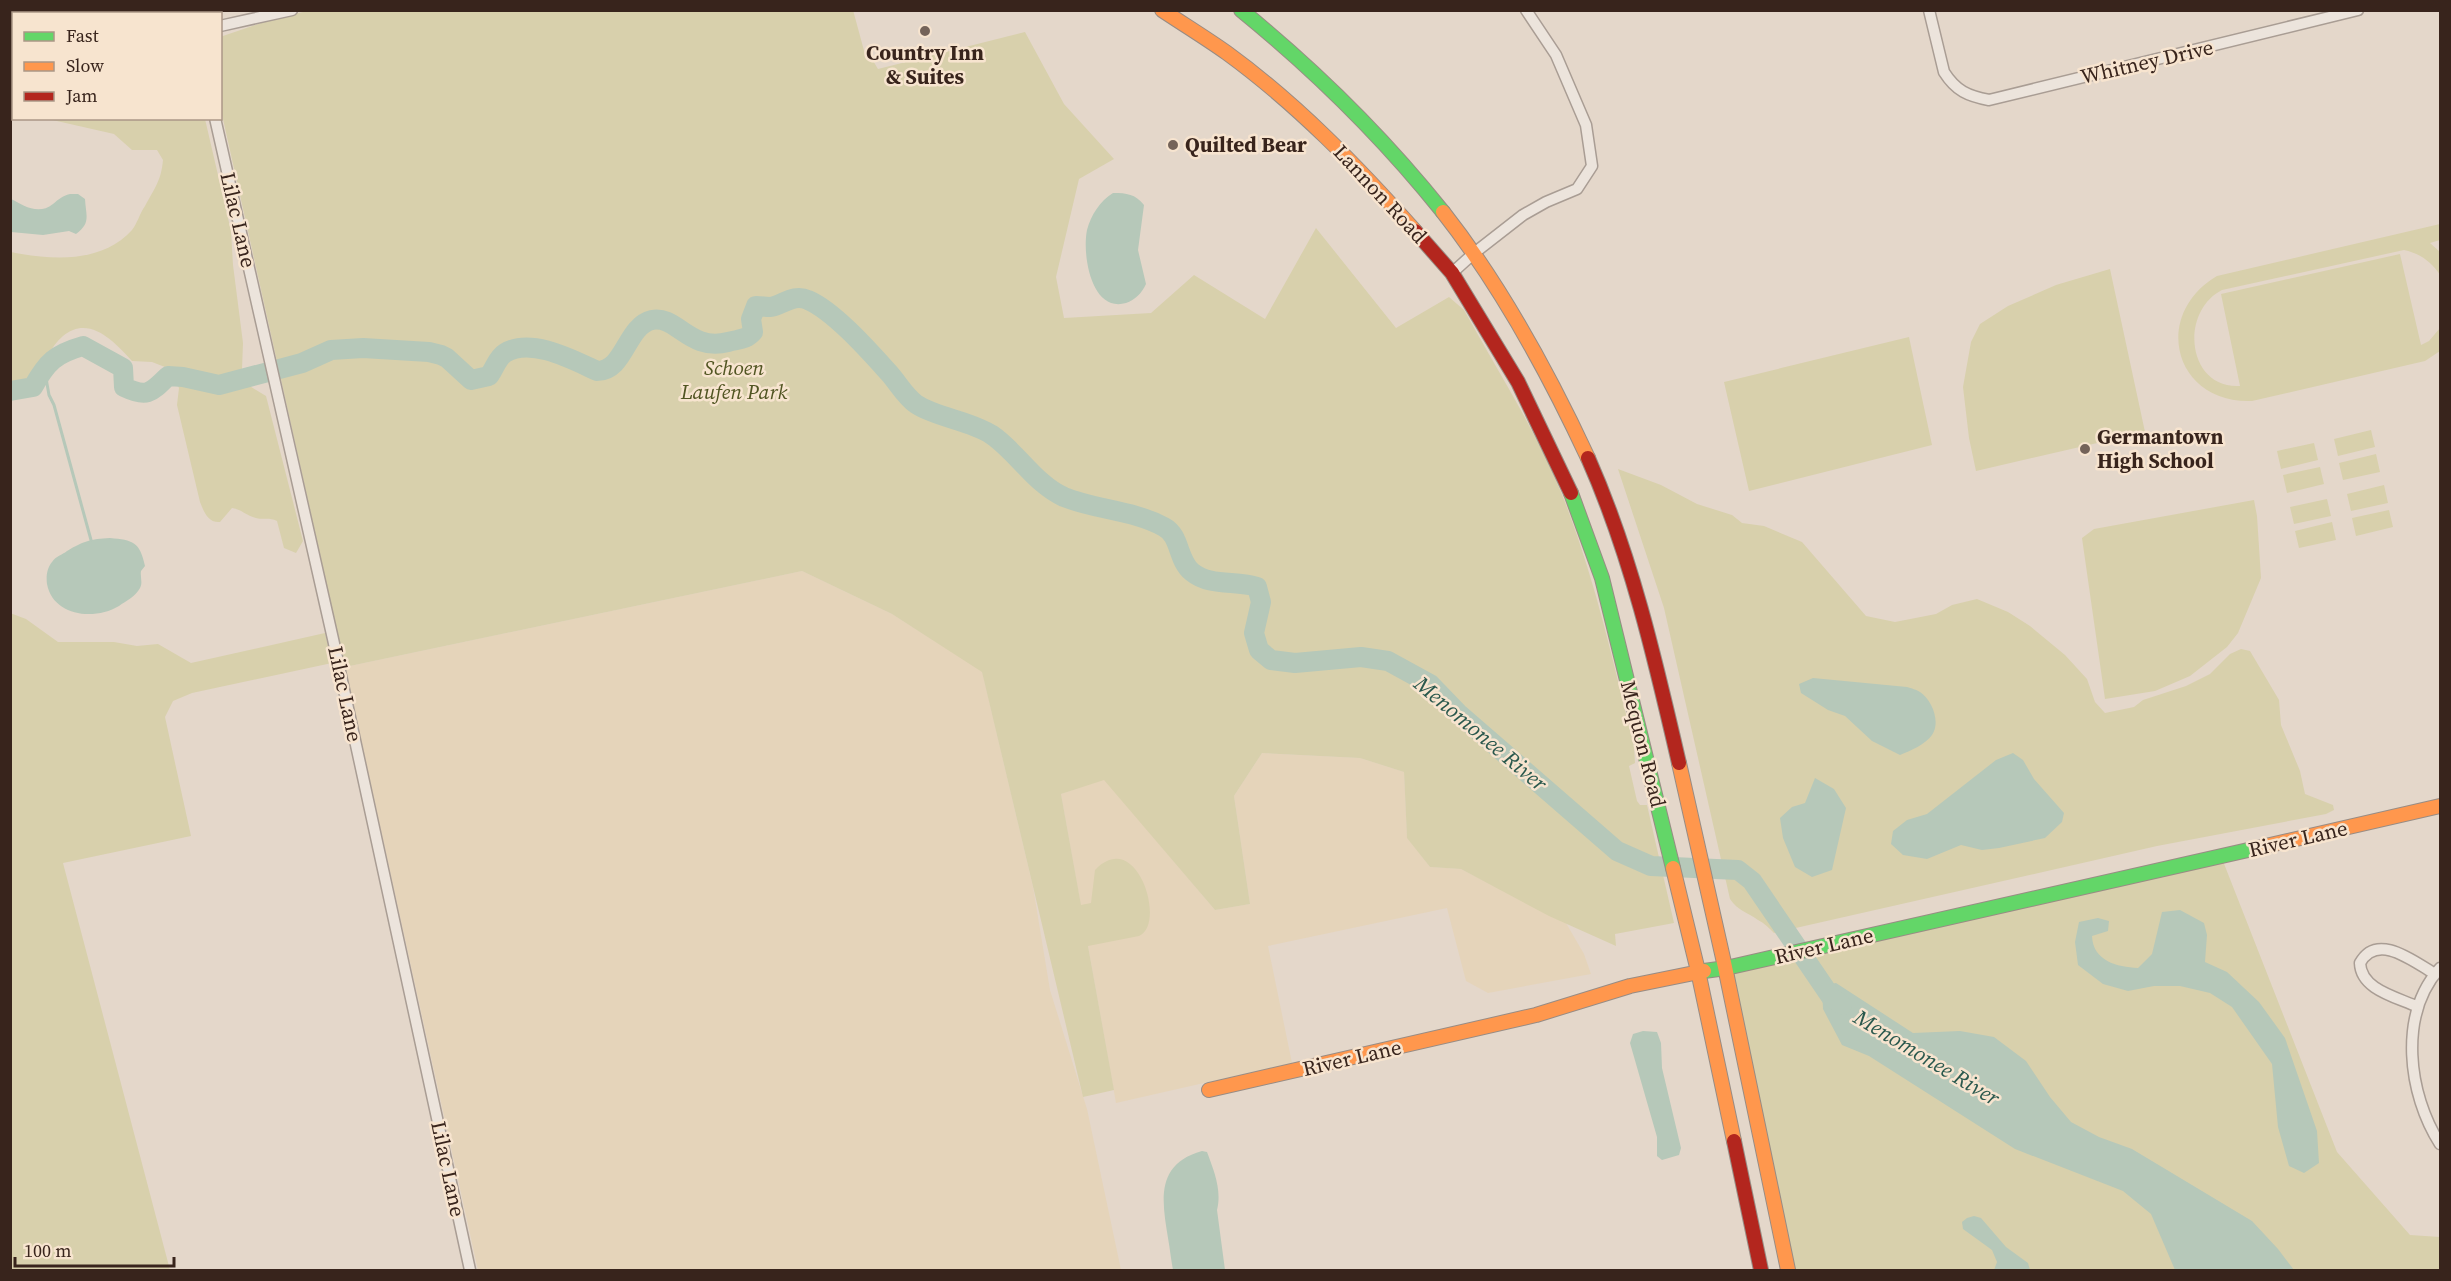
<svg xmlns="http://www.w3.org/2000/svg" width="2451" height="1281" font-family="'Source Serif 4',serif">
	<rect width="100%" height="100%" fill="#e4d7ca"/>
	<path fill="#e5d4ba" d="M 802,571 L 892,614 L 982,671 L 1033,887 L 1050,990 L 1087,1109 L 1121,1270 L 478,1270 L 345,667 Z
		M 1262,753 L 1360,758 L 1404,772 L 1407,837 L 1430,867 L 1461,869 L 1566,923 L 1584,954 L 1591,974 L 1488,993 L 1466,981 L 1447,908 L 1268,946 L 1292,1063 L 1116,1103 L 1061,794 L 1104,779 L 1215,910 L 1250,904 L 1234,796 Z"/>
	<path fill="#d8d0ac" d="M 312,10 L 853,10 L 866,58 L 872,59 L 878,69 L 1025,32 L 1064,104 L 1114,159 L 1079,179 L 1056,277 L 1064,318 L 1151,313 L 1194,275 L 1265,319 L 1316,228 L 1396,328 L 1449,297 L 1464,310 C 1497,370 1535,429 1561,492 C 1594,574 1613,661 1634,747 L 1635,763 L 1629,766 L 1637,801 L 1640,805 L 1647,805 L 1674,923 L 1615,934 L 1616,946 L 1549,916 L 1461,869 L 1430,867 L 1407,838 L 1404,772 L 1360,758 L 1262,753 L 1234,796 L 1250,904 L 1215,910 L 1104,780 L 1061,794 L 1081,905 L 1091,903 L 1095,870 C 1137,826 1167,925 1139,936 L 1088,946 L 1114,1090 L 1083,1097 L 982,672 L 892,614 L 802,571 L 345,667 L 221,110 L 220,37 L 276,18 Z
		M 10,11 L 11,10 L 227,11 L 214,14 L 14,14 L 13,63 L 11,64 Z
		M 48,119 L 205,119 L 231,231 L 233,265 L 243,343 L 242,369 L 248,385 L 266,396 L 303,541 L 296,553 L 284,548 L 277,521 C 269,517 264,520 256,518 C 247,516 241,509 232,508 L 220,522 C 208,523 204,512 200,502 L 177,405 L 179,388 L 170,369 L 152,362 L 132,361 C 115,342 89,314 63,336 C 51,346 45,363 34,373 C 30,377 24,380 19,384 L 11,382 L 11,252 C 51,260 101,264 132,230 C 137,224 140,213 145,206 C 155,187 161,181 163,160 L 157,150 L 132,150 L 114,134 Z
		M 2440,224 L 2440,240 L 2430,243 L 2440,252 L 2440,275 C 2432,262 2419,253 2404,250 L 2222,290 C 2179,312 2187,389 2240,386 L 2221,294 L 2400,254 L 2421,345 L 2429,341 L 2440,328 L 2440,351 L 2425,361 L 2252,401 C 2174,404 2151,315 2217,276 Z
		M 2110,269 L 2145,432 L 1976,471 L 1969,438 L 1963,387 L 1971,342 L 1980,324 L 2008,306 L 2056,285 Z
		M 1909,337 L 1932,445 L 1749,491 L 1724,382 Z
		M 2371,430 L 2375,447 L 2338,456 L 2334,439 Z
		M 2314,443 L 2318,460 L 2281,469 L 2277,451 Z
		M 2376,454 L 2380,472 L 2343,480 L 2339,463 Z
		M 2320,467 L 2324,484 L 2287,493 L 2283,475 Z
		M 1618,469 L 1661,485 L 1697,504 L 1732,515 L 1742,523 L 1764,526 L 1802,542 L 1866,616 L 1895,622 L 1936,614 L 1952,605 L 1977,599 L 2008,612 L 2030,626 L 2065,655 L 2087,679 L 2095,702 L 2105,713 L 2134,707 L 2143,700 L 2186,686 L 2210,674 L 2230,654 L 2241,649 L 2250,651 L 2279,700 L 2281,725 L 2300,771 L 2305,794 L 2333,805 L 2334,810 L 2326,814 L 2157,846 L 1774,933 C 1769,928 1764,923 1758,920 C 1747,912 1738,911 1730,899 L 1664,608 Z
		M 2384,485 L 2388,503 L 2351,511 L 2347,494 Z
		M 2327,499 L 2331,516 L 2294,524 L 2290,507 Z
		M 2254,500 L 2257,516 L 2261,578 L 2238,633 L 2227,647 L 2190,676 L 2155,691 L 2105,699 L 2082,538 L 2094,529 Z
		M 2389,510 L 2393,527 L 2356,536 L 2352,518 Z
		M 2332,522 L 2336,540 L 2299,548 L 2295,531 Z
		M 10,613 L 26,619 L 58,642 L 114,642 L 137,646 L 158,644 L 191,663 L 325,633 L 332,663 L 192,693 L 173,701 L 165,717 L 191,836 L 63,863 L 170,1270 L 11,1270 Z
		M 2221,856 L 2337,1152 L 2410,1235 L 2440,1237 L 2440,1270 L 1790,1270 L 1726,968 Z"/>
	<path fill="#b6c8b9" d="M 1113,193 C 1127,193 1135,194 1144,205 L 1138,250 L 1146,284 C 1142,293 1135,300 1126,303 C 1091,313 1082,254 1087,230 C 1091,215 1100,201 1113,193 Z
		M 70,194 L 78,194 L 85,199 C 86,216 91,223 76,234 L 69,231 L 43,235 L 11,232 L 11,199 C 23,205 38,216 53,204 C 59,199 62,196 70,194 Z
		M 110,538 C 133,540 140,542 145,566 L 141,571 C 140,577 143,583 140,588 C 136,596 126,601 119,606 C 94,621 53,616 47,584 C 46,576 47,568 52,562 C 56,556 62,555 67,551 C 84,541 90,539 110,538 Z
		M 1813,678 L 1907,687 C 1911,688 1917,690 1920,692 C 1932,700 1941,722 1932,735 C 1926,744 1910,751 1900,755 L 1872,741 L 1845,716 L 1828,710 L 1801,693 L 1799,684 Z
		M 2013,753 L 2023,760 L 2034,779 L 2064,813 L 2062,822 L 2045,838 L 1999,848 L 1982,850 L 1961,845 L 1927,859 L 1903,855 L 1891,844 L 1893,831 L 1907,820 L 1927,814 L 1996,760 Z
		M 1815,778 L 1834,789 L 1846,808 L 1832,870 L 1812,877 L 1795,867 L 1783,838 L 1780,818 L 1792,807 L 1805,803 Z
		M 2180,910 L 2204,923 L 2207,935 L 2205,962 L 2227,972 L 2259,1002 L 2285,1038 L 2317,1131 L 2319,1163 L 2304,1173 L 2289,1166 L 2278,1127 L 2272,1064 L 2232,1007 L 2210,993 L 2180,986 L 2154,986 L 2128,991 L 2103,984 L 2078,965 L 2075,942 L 2079,922 L 2098,918 L 2109,921 L 2108,931 L 2092,936 C 2093,961 2117,967 2138,968 L 2152,954 L 2162,912 Z
		M 1836,983 L 1913,1033 L 1960,1031 L 1994,1037 L 2026,1061 L 2050,1097 L 2071,1122 L 2099,1137 L 2132,1149 L 2252,1221 L 2278,1249 L 2294,1270 L 2175,1270 L 2151,1214 L 2123,1191 L 2015,1149 L 1869,1056 L 1842,1045 L 1823,1009 L 1822,986 Z
		M 1643,1031 L 1657,1032 L 1661,1043 L 1662,1068 L 1681,1148 L 1679,1155 L 1662,1160 L 1657,1156 L 1657,1137 L 1630,1043 L 1633,1034 Z
		M 1202,1151 L 1207,1152 C 1214,1171 1222,1190 1217,1210 L 1225,1270 L 1173,1270 C 1171,1260 1170,1249 1168,1238 C 1162,1201 1155,1164 1202,1151 Z
		M 1974,1216 L 1981,1218 L 2006,1247 L 2028,1263 L 2030,1270 L 1994,1270 L 1997,1262 L 1992,1250 L 1963,1229 L 1962,1222 L 1967,1218 Z"/>
	<g fill="none" stroke-linecap="round" stroke-linejoin="round">
		<path stroke="#b6c8b9" stroke-width="3" d="M 44,367 L 49,395 L 54,405 L 91,540"/>
		<path stroke="#b6c8b9" stroke-width="20" d="M 10,391 L 33,387 C 47,362 55,354 83,346 L 123,368 L 124,387 C 147,398 151,393 168,376 L 183,377 L 219,385 L 302,363 L 331,350 L 363,348 L 429,352 L 441,355 L 447,358 L 471,380 L 489,376 C 495,368 497,358 505,353 C 531,337 573,360 597,371 C 625,371 626,326 652,320 C 677,315 689,352 728,342 C 739,339 746,340 753,332 L 751,319 L 756,306 C 761,306 765,307 770,307 C 782,306 793,293 808,300 C 834,311 870,352 889,373 C 898,383 905,396 916,404 C 937,418 969,420 992,435 C 1017,452 1035,484 1064,497 C 1096,510 1133,510 1164,527 C 1181,536 1177,560 1192,572 C 1210,587 1236,580 1257,587 L 1261,602 L 1254,633 L 1259,650 L 1271,660 L 1295,663 L 1361,657 L 1388,661 L 1430,684 L 1458,713 L 1617,851 L 1651,866 L 1738,870 L 1752,881 L 1831,997 L 1842,1005"/>
		<defs>
			<path id="street" d="M 1929,10 L 1944,72 C 1956,91 1968,96 1989,100 L 2358,10
				M 220,26 L 292,10
				M 10,71 L 14,70
				M 215,118 L 333,639 L 470,1270
				M 1452,273 L 1473,254 L 1523,215 L 1546,202 L 1577,189 L 1592,166 L 1586,125 L 1556,55 L 1526,10
				M 2440,968 C 2398,1015 2408,1094 2440,1144
				M 2418,1007 C 2397,997 2361,990 2360,963 C 2377,932 2413,961 2435,974"/>
			<path id="fast" d="M 1241,10 C 1316,71 1383,137 1443,212
				M 1571,493 L 1602,578 L 1673,868
				M 1704,971 L 1726,968 L 2257,848"/>
			<path id="slow" d="M 1162,10 C 1183,24 1206,38 1227,53 C 1297,104 1358,167 1415,231
				M 1443,212 C 1502,287 1548,372 1588,458
				M 1679,763 L 1725,967 L 1788,1270
				M 2257,848 L 2440,806
				M 1673,868 L 1698,971 L 1734,1141
				M 1209,1090 L 1536,1015 L 1630,986 L 1704,971"/>
			<path id="jam" d="M 1415,231 L 1452,273 L 1518,382 L 1571,493
				M 1588,458 C 1631,555 1655,659 1679,763
				M 1734,1141 L 1761,1270"/>
		</defs>
		<use href="#street" stroke="#a99d94" stroke-width="13"/>
		<use href="#fast" stroke="#988c84" stroke-width="16"/>
		<use href="#slow" stroke="#988c84" stroke-width="16"/>
		<use href="#jam" stroke="#988c84" stroke-width="16"/>
		<use href="#street" stroke="#ece4dc" stroke-width="10"/>
		<use href="#fast" stroke="#63d668" stroke-width="14"/>
		<use href="#slow" stroke="#ff974d" stroke-width="14"/>
		<use href="#jam" stroke="#b3261e" stroke-width="14"/>
	</g>
	<g fill="#746359" stroke="#f7e4cf" stroke-width="2">
		<circle cx="925" cy="31" r="6"/>
		<circle cx="1173" cy="145" r="6"/>
		<circle cx="2085" cy="449" r="6"/>
	</g>
	<g text-anchor="middle" stroke-width="5" stroke-linejoin="round" paint-order="stroke">
		<g font-size="21" font-weight="bold" fill="#38241c" stroke="#f7e4cf" text-anchor="start">
			<text x="925" y="60" text-anchor="middle">Country Inn<tspan x="925" dy="24">&amp; Suites</tspan></text>
			<text x="1185" y="152">Quilted Bear</text>
			<text x="2097" y="444">Germantown<tspan x="2097" dy="24">High School</tspan></text>
		</g>
		<g font-size="21" fill="#38241c" stroke="#f7e4cf">
			<text transform="translate(2147 62) rotate(-13)" y="7">Whitney Drive</text>
			<text transform="translate(1380 194) rotate(47)" y="7">Lannon Road</text>
			<text transform="translate(238 220) rotate(77)" y="7">Lilac Lane</text>
			<text transform="translate(345 694) rotate(78)" y="7">Lilac Lane</text>
			<text transform="translate(1643 744) rotate(76)" y="7">Mequon Road</text>
			<text transform="translate(2298 839) rotate(-13)" y="7">River Lane</text>
			<text transform="translate(1824 946) rotate(-13)" y="7">River Lane</text>
			<text transform="translate(1352 1058) rotate(-13)" y="7">River Lane</text>
			<text transform="translate(448 1169) rotate(78)" y="7">Lilac Lane</text>
		</g>
		<g font-size="21" font-style="italic" fill="#515522" stroke="#f7e4cf">
			<text x="734" y="375">Schoen<tspan x="734" dy="24">Laufen Park</tspan></text>
		</g>
		<g font-size="22" font-style="italic" fill="#2a584d" stroke="#f7e4cf">
			<text transform="translate(1481 733) rotate(40)" y="8">Menomonee River</text>
			<text transform="translate(1927 1057) rotate(31)" y="8">Menomonee River</text>
		</g>
	</g>
	<rect width="2451" height="1281" fill="none" stroke="#38241c" stroke-width="24"/>
	<rect x="12" y="12" width="210" height="108" fill="#f7e4cf" stroke="#ab9787" stroke-width="1.5"/>
	<rect x="24" y="32" width="30" height="9" fill="#63d668" stroke="#ab9787" stroke-width="1.5"/>
	<text x="66" y="42" font-size="18" fill="#38241c">Fast</text>
	<rect x="24" y="62" width="30" height="9" fill="#ff974d" stroke="#ab9787" stroke-width="1.5"/>
	<text x="66" y="72" font-size="18" fill="#38241c">Slow</text>
	<rect x="24" y="92" width="30" height="9" fill="#b3261e" stroke="#ab9787" stroke-width="1.5"/>
	<text x="66" y="102" font-size="18" fill="#38241c">Jam</text>
	<path d="M15 1257v9h159v-9" fill="none" stroke="#38241c" stroke-width="3"/>
	<text x="24" y="1257" font-size="18" fill="#38241c" stroke="#f7e4cf" stroke-width="4.5" paint-order="stroke">100 m</text>
</svg>
